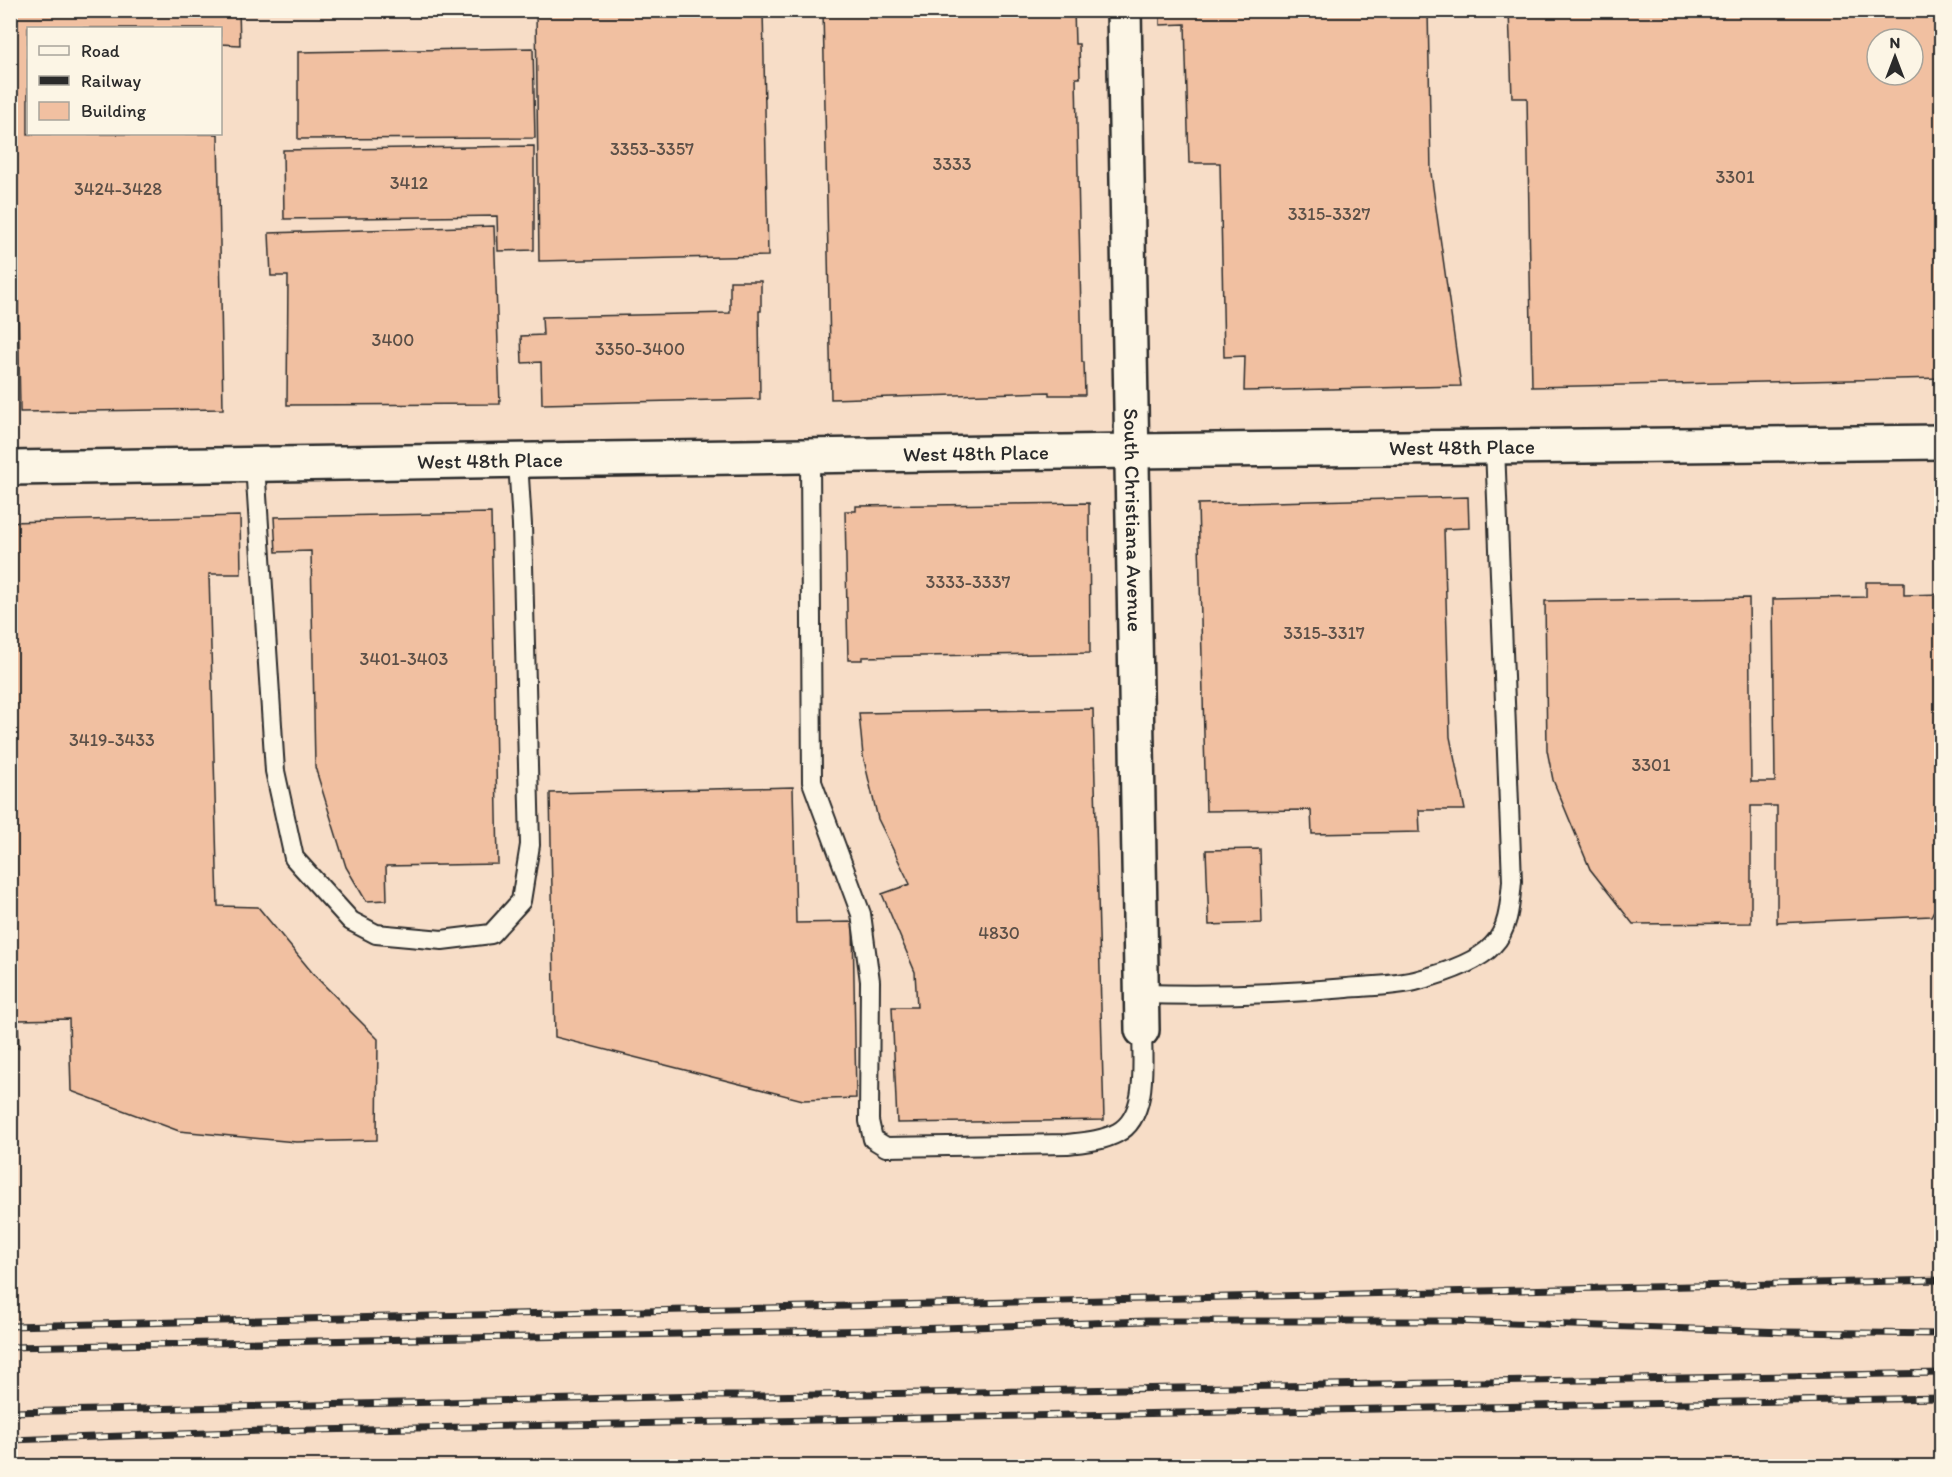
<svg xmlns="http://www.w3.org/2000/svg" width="1952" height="1477" font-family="Itim,sans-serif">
	<rect width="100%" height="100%" fill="#faead7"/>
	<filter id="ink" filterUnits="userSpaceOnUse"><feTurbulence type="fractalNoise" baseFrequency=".0167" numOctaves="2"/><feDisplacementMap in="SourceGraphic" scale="12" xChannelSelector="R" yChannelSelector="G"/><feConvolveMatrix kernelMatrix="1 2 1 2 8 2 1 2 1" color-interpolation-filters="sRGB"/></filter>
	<g filter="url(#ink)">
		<path fill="#f7ddc7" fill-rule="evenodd" d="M 10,11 L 1941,11 L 1942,404 L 1936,405 L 1942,470 L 1941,1466 L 11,1466 ZM 28,28 L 220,28 L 220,134 L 28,134 ZM 1877,39 L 1913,39 L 1913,75 L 1877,75 Z"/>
		<path fill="#f1c0a1" stroke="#2b2b2b" stroke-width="1.5" fill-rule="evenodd" d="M 13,10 L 239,10 L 240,45 L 220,44 L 220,28 L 28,28 L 28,134 L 218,134 L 223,409 L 20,412 Z
			M 536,10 L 763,10 L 768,256 L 539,261 Z
			M 823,10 L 1074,10 L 1075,44 L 1079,44 L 1080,78 L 1076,78 L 1082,362 L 1084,362 L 1085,395 L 1049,395 L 1049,392 L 831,399 Z
			M 1160,10 L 1428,10 L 1431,173 L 1461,386 L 1244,391 L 1245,356 L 1224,357 L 1220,163 L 1189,163 L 1185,24 L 1160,25 Z
			M 1509,10 L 1942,10 L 1942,378 L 1532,387 L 1527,98 L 1512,98 ZM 1877,39 L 1913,39 L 1913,75 L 1877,75 Z
			M 533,48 L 535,138 L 298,139 L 298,52 Z
			M 534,146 L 534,250 L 498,251 L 497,216 L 284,219 L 283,150 Z
			M 494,226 L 500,404 L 287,405 L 288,276 L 271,276 L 269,233 Z
			M 730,281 L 761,281 L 761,311 L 759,311 L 760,399 L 542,404 L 541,362 L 522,363 L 521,336 L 543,335 L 542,317 L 730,313 Z
			M 1468,497 L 1469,528 L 1444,529 L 1450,737 L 1465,810 L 1419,810 L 1420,832 L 1312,834 L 1311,810 L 1206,811 L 1198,504 Z
			M 1089,503 L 1090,653 L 862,657 L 862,660 L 848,660 L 845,511 L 856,511 L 856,506 Z
			M 491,513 L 498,864 L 386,866 L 387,900 L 366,901 L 346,867 L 315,767 L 311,551 L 276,552 L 274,517 Z
			M 240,516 L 241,574 L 209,574 L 218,906 L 258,907 L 315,976 L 378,1039 L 377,1140 L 296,1142 L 179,1131 L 71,1091 L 69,1019 L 18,1020 L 19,1048 L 10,1048 L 10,522 Z
			M 1866,582 L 1904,582 L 1904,595 L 1942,594 L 1942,896 L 1931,916 L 1777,923 L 1777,806 L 1751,806 L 1751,923 L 1633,924 L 1590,869 L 1553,780 L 1547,750 L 1545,601 L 1749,598 L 1751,782 L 1775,782 L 1773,599 L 1866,597 Z
			M 1093,709 L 1104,1120 L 897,1123 L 892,1007 L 917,1007 L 915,972 L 882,894 L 910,884 L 878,819 L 863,756 L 859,713 Z
			M 793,787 L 796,923 L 853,922 L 856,1098 L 803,1100 L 555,1037 L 550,793 Z
			M 1260,849 L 1262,923 L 1209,925 L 1206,850 Z"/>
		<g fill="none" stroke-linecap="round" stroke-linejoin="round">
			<defs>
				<path id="lane" d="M 810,457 L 812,782 L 861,914 L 870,981 L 869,1121 L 873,1139 L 886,1147 L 1067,1144 C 1084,1142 1102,1141 1117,1133 C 1149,1117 1142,1061 1142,1030
					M 255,465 L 275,771 L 294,858 L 351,921 L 376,934 L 442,940 L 491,934 L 521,901 L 530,845 L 522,525 L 518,461
					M 1142,994 C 1210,996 1279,994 1347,988 C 1369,986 1394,986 1415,981 C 1438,975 1477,963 1493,945 C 1509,929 1510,903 1512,881 L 1495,447"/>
				<g id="street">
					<path id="s1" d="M 1124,10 L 1142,1030"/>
					<path id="s2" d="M 10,468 L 1132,451 L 1942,442"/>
				</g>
			</defs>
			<use href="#lane" stroke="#2b2b2b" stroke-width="22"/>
			<use href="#street" stroke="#2b2b2b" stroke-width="38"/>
			<use href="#lane" stroke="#fcf5e5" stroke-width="18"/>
			<use href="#street" stroke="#fcf5e5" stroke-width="33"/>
			<defs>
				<path id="rail" d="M 10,1326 L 1942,1280
					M 10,1347 L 881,1330 L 1147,1321 L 1451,1321 L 1786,1332 L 1942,1334
					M 10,1412 L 705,1396 L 763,1396 L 1942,1373
					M 10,1440 L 264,1431 L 1942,1398"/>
			</defs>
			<use href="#rail" stroke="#2b2b2b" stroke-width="7"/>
			<use href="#rail" stroke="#fcf5e5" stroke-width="4.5" stroke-dasharray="14" stroke-linecap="butt"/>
		</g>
	</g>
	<g text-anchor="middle" stroke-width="4.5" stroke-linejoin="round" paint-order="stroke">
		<g font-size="18" fill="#5c5048">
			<text x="652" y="155">3353-3357</text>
			<text x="952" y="170">3333</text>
			<text x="1735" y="183">3301</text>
			<text x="409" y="189">3412</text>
			<text x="118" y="195">3424-3428</text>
			<text x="1329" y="220">3315-3327</text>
			<text x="393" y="346">3400</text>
			<text x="640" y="355">3350-3400</text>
			<text x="968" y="588">3333-3337</text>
			<text x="1324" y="639">3315-3317</text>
			<text x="404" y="665">3401-3403</text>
			<text x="112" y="746">3419-3433</text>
			<text x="1651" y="771">3301</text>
			<text x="999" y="939">4830</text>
		</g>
		<g font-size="21" fill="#2b2b2b" stroke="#fcf5e5">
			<text dy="7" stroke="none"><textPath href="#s2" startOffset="1452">West 48th Place</textPath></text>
			<text dy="7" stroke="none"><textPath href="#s2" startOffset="966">West 48th Place</textPath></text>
			<text dy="7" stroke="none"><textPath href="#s2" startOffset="480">West 48th Place</textPath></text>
			<text dy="7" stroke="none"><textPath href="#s1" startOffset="510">South Christiana Avenue</textPath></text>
		</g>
	</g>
	<rect width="1952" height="1477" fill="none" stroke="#fcf5e5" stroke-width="36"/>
	<rect x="18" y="18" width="1916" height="1441" fill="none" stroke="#2b2b2b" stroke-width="2" filter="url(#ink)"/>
	<rect x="27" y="27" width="195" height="108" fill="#fcf5e5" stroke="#a8a49b" stroke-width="1.5"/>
	<rect x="39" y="46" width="30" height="9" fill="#fcf5e5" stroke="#a8a49b" stroke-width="1.5"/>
	<text x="81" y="57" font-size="18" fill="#2b2b2b">Road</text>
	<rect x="39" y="76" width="30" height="9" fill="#2b2b2b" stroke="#a8a49b" stroke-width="1.5"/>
	<text x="81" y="87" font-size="18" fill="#2b2b2b">Railway</text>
	<rect x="39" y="102" width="30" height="18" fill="#f1c0a1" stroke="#a8a49b" stroke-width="1.5"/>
	<text x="81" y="117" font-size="18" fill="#2b2b2b">Building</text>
	<g transform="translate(1895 57)"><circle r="28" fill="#fcf5e5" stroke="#a8a49b" stroke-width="1.5"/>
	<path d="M0-4.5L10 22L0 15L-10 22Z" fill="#2b2b2b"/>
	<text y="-9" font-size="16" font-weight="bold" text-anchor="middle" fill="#2b2b2b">N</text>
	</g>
</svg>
